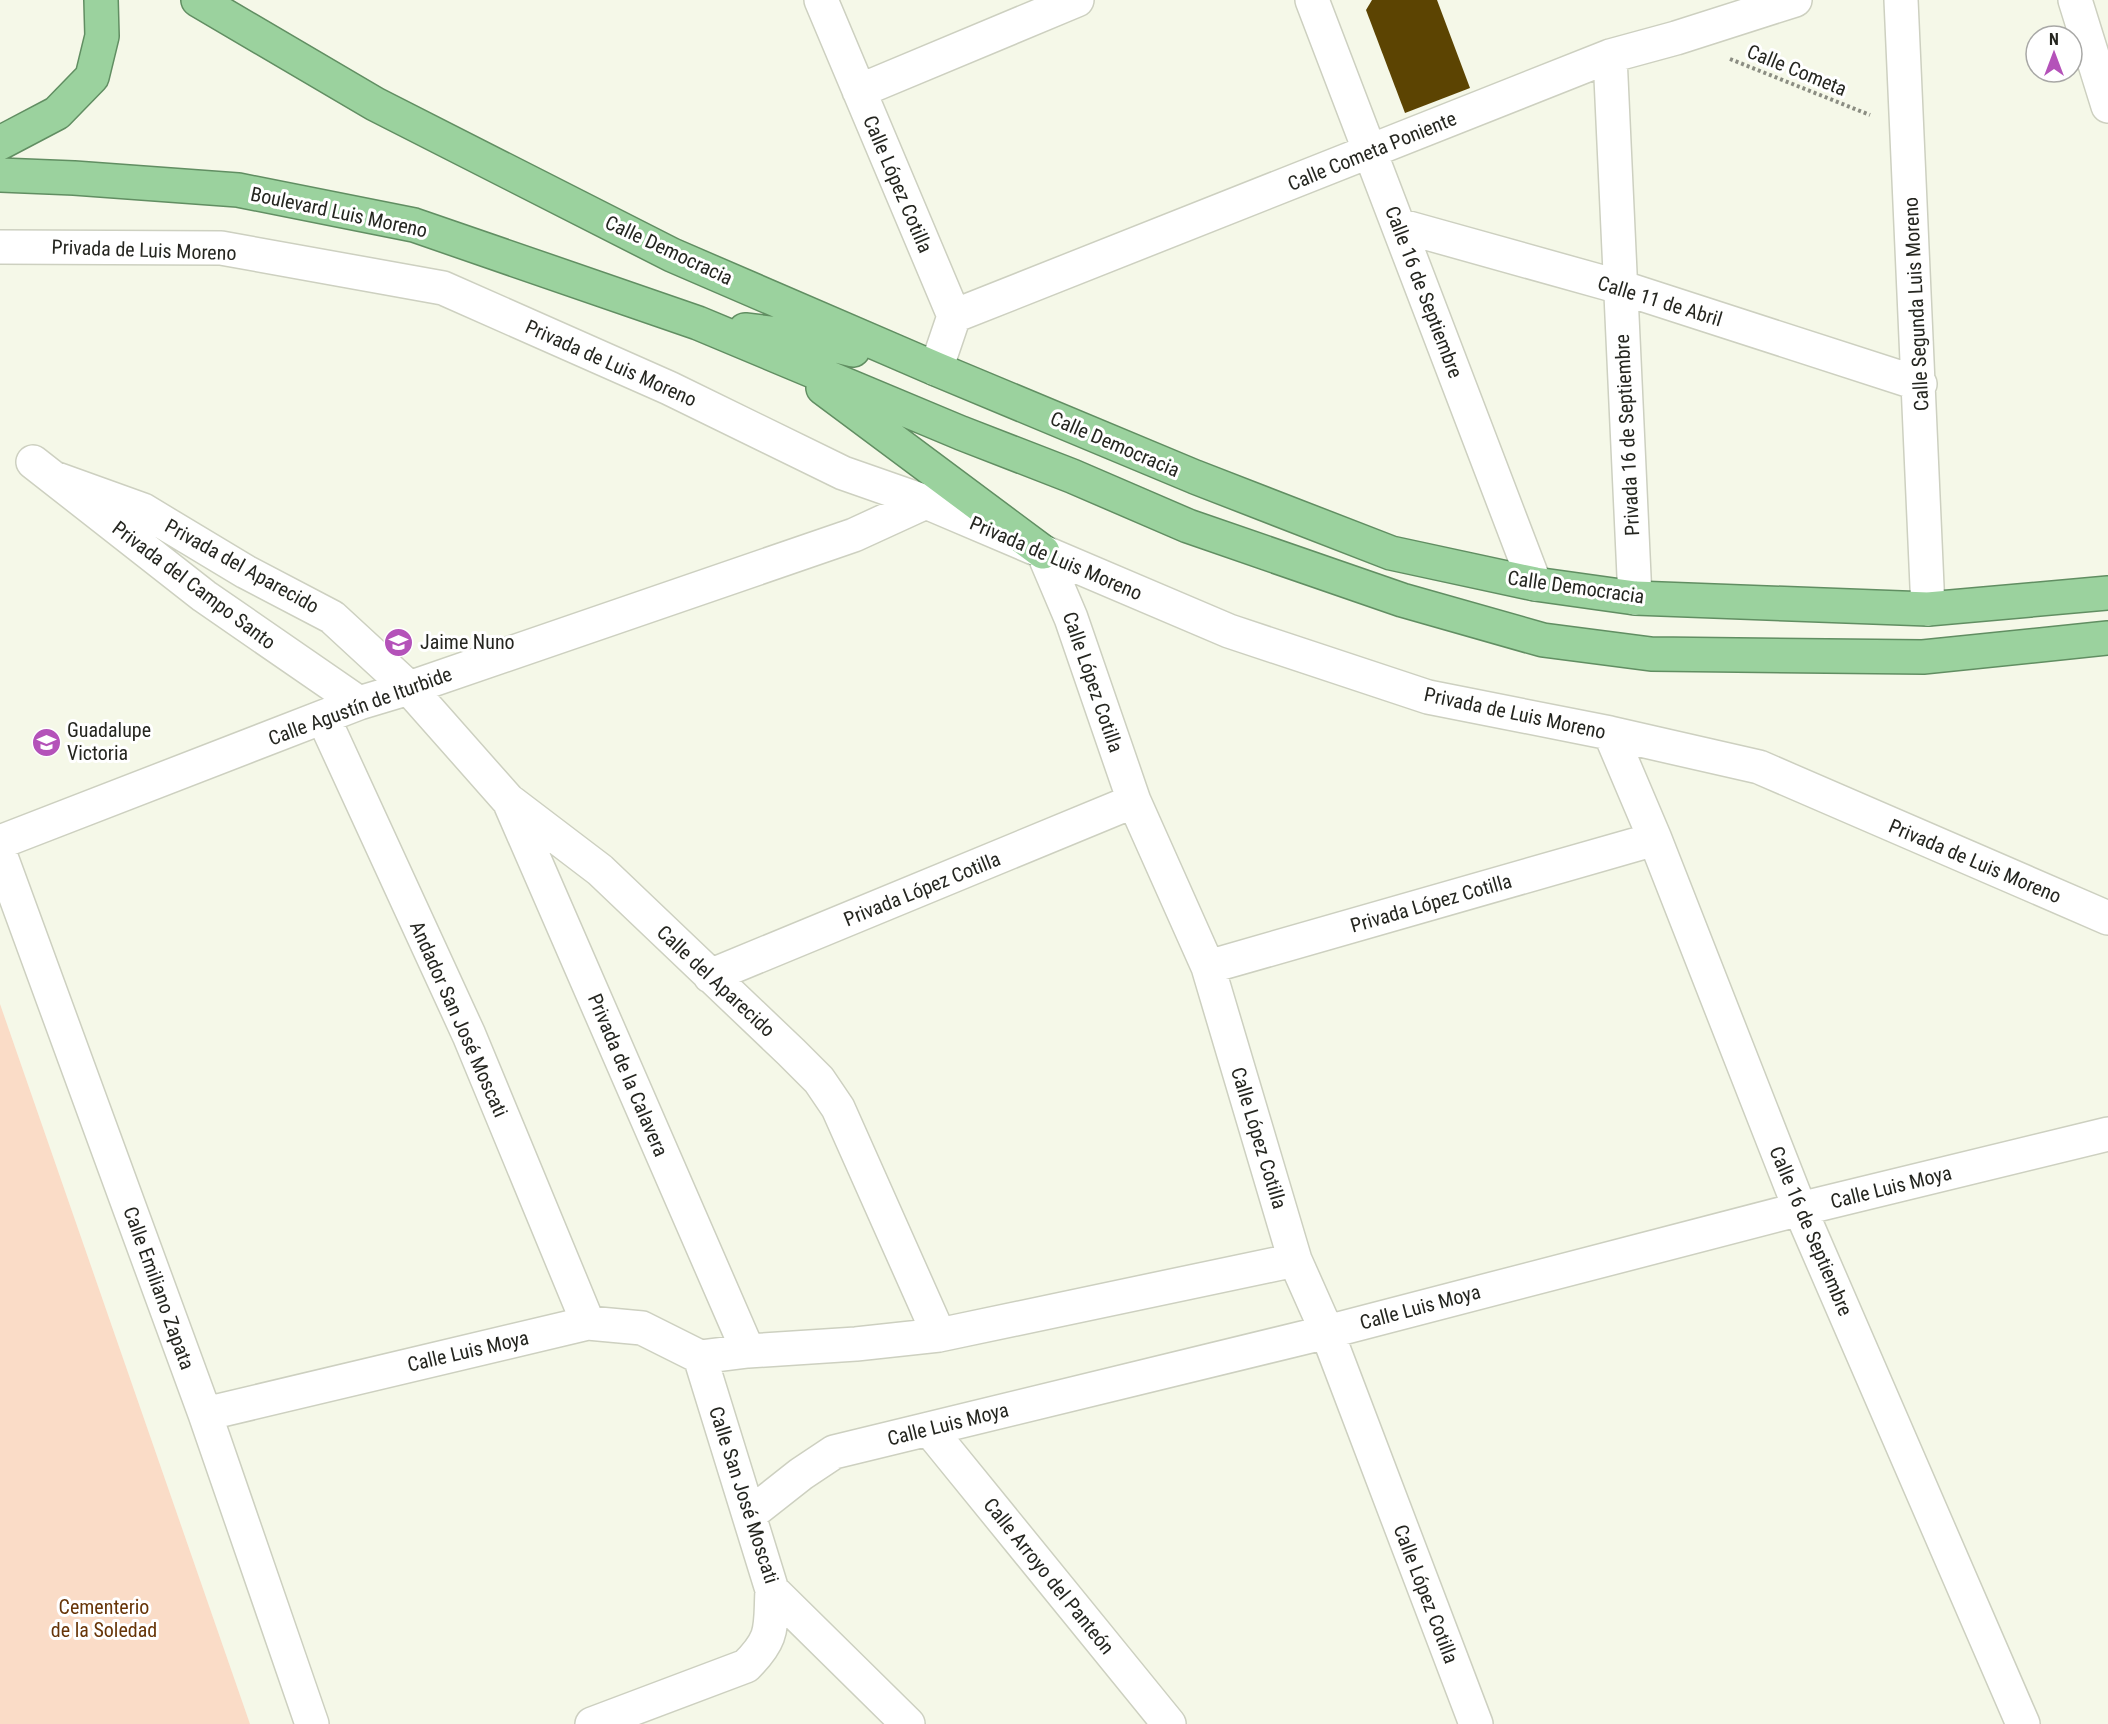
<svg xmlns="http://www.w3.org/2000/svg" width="2108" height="1724" font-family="'Roboto Condensed',sans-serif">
	<rect width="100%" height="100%" fill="#f5f8e8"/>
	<path fill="#fadcc7" d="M 0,1004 L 250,1724 L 0,1724 Z"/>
	<path fill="#5c4402" d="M 1372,0 L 1437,0 L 1470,88 L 1405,113 L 1366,10 Z"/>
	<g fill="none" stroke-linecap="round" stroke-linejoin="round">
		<defs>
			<path id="minor" d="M 821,0 L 954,316 L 936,369
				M 1312,0 L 1535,584
				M 1901,0 L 1928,609
				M 2075,0 L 2108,106
				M 1610,56 L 1635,598
				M 859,91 L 1077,0
				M 1398,225 L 1620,287 L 1920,384
				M 0,247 L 221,248 L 443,288 L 669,388 L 843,473 L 926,502 L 1229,631 L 1428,697 L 1610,733 L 1759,767 L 2108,918
				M 954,316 L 1610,56 L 1676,38 L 1795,0
				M 33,462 L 204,596 L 359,703
				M 54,478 L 143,510 L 246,572 L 332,617 L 409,688 L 508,800 L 600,870 L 791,1052 L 819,1080 L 838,1108 L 939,1335
				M 1043,552 L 1071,618 L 1134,801 L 1208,967 L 1295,1260 L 1327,1332 L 1476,1724
				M 323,717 L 469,1035 L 588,1323
				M 1610,733 L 1655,839 L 1800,1209 L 2023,1724
				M 509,801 L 748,1351
				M 0,842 L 359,703 L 409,688 L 854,535 L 926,502
				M 0,854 L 205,1414 L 312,1724
				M 1208,967 L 1655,839
				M 710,976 L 1134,801
				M 700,1357 L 772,1590 L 908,1724
				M 205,1414 L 588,1323 L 642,1328 L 700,1357 L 748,1351 L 856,1344 L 939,1335 L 1295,1260
				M 929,1429 L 1169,1724
				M 749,1515 L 801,1474 L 834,1452 L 1327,1332 L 1800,1209 L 2108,1134
				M 592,1724 L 746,1666 C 775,1637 770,1628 772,1590"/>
			<path id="trunk" d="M 198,0 L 375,104 L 672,255 L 936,369 L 1195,477 L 1391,553 L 1535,584 L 1635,598 L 1928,609 L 2108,593
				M 0,143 L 57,113 L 92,77 L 102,36 L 101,0
				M 0,175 L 74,178 L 238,190 L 414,225 L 698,323 L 961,433 L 1072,476 L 1188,526 L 1402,600 L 1543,640 L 1651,654 L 1923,657 L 2108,638
				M 745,330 L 796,336 L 853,350
				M 823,388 L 1043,552"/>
		</defs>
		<use href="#minor" stroke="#cdd0c0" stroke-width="36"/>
		<use href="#trunk" stroke="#618e62" stroke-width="36"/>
		<path stroke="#8b8d82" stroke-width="4" stroke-dasharray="3 3" stroke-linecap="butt" d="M 1730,59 L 1870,115"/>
		<use href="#minor" stroke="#fff" stroke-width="33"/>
		<use href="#trunk" stroke="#9bd29e" stroke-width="33"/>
	</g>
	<defs>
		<symbol id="school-disc" viewBox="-11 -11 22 22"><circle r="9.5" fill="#b452b9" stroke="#fff"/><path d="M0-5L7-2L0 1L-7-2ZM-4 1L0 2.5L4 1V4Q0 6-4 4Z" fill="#fff"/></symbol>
	</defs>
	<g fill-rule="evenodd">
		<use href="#school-disc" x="382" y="626" width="33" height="33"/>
		<use href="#school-disc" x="30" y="726" width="33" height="33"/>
	</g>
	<g text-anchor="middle" stroke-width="6" stroke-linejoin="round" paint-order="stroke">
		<g font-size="20" fill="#252620" stroke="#fff">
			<text transform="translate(1797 70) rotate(22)" y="7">Calle Cometa</text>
			<text transform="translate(1372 151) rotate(-22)" y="7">Calle Cometa Poniente</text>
			<text transform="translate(898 184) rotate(67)" y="7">Calle López Cotilla</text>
			<text transform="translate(339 212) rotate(12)" y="7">Boulevard Luis Moreno</text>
			<text transform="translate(144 250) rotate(2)" y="7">Privada de Luis Moreno</text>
			<text transform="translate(669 250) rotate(25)" y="7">Calle Democracia</text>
			<text transform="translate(1424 292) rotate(69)" y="7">Calle 16 de Septiembre</text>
			<text transform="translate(1660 301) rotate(17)" y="7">Calle 11 de Abril</text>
			<text transform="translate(1916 304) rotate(-93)" y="7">Calle Segunda Luis Moreno</text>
			<text transform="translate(611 363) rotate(24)" y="7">Privada de Luis Moreno</text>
			<text transform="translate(1627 435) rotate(-93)" y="7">Privada 16 de Septiembre</text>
			<text transform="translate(1115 444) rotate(23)" y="7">Calle Democracia</text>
			<text transform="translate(1056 558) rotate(23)" y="7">Privada de Luis Moreno</text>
			<text transform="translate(242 566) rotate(29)" y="7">Privada del Aparecido</text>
			<text transform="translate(194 585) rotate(37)" y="7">Privada del Campo Santo</text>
			<text transform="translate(1576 587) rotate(8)" y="7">Calle Democracia</text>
			<text transform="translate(1093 682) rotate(71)" y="7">Calle López Cotilla</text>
			<text transform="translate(360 706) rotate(-20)" y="7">Calle Agustín de Iturbide</text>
			<text transform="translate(1515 713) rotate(12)" y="7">Privada de Luis Moreno</text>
			<text transform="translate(1975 861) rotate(23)" y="7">Privada de Luis Moreno</text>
			<text transform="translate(922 889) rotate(-22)" y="7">Privada López Cotilla</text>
			<text transform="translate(1431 903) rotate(-16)" y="7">Privada López Cotilla</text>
			<text transform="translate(716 981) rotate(43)" y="7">Calle del Aparecido</text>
			<text transform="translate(459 1019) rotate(66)" y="7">Andador San José Moscati</text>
			<text transform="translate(628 1075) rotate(67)" y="7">Privada de la Calavera</text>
			<text transform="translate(1259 1138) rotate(73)" y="7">Calle López Cotilla</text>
			<text transform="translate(1891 1187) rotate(-14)" y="7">Calle Luis Moya</text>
			<text transform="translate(1811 1231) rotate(67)" y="7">Calle 16 de Septiembre</text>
			<text transform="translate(159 1288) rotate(70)" y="7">Calle Emiliano Zapata</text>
			<text transform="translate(1420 1307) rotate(-15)" y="7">Calle Luis Moya</text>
			<text transform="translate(468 1351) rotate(-13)" y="7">Calle Luis Moya</text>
			<text transform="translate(948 1424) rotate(-14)" y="7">Calle Luis Moya</text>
			<text transform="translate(744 1495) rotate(72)" y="7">Calle San José Moscati</text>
			<text transform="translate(1049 1576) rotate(51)" y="7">Calle Arroyo del Panteón</text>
			<text transform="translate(1426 1594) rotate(69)" y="7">Calle López Cotilla</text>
		</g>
		<g font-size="20" fill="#252620" stroke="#fff" text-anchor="start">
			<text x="420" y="649">Jaime Nuno</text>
			<text x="67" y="737">Guadalupe<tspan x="67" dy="23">Victoria</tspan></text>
		</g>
		<g font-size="20" fill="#673508" stroke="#fff">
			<text x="104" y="1614">Cementerio<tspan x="104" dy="23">de la Soledad</tspan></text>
		</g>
	</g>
	<g transform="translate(2054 54)"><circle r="28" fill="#ffffff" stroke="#a8a8a6" stroke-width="1.5"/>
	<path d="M0-4.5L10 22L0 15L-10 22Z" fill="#b452b9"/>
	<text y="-9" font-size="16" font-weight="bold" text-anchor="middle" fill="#252620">N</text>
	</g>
</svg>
